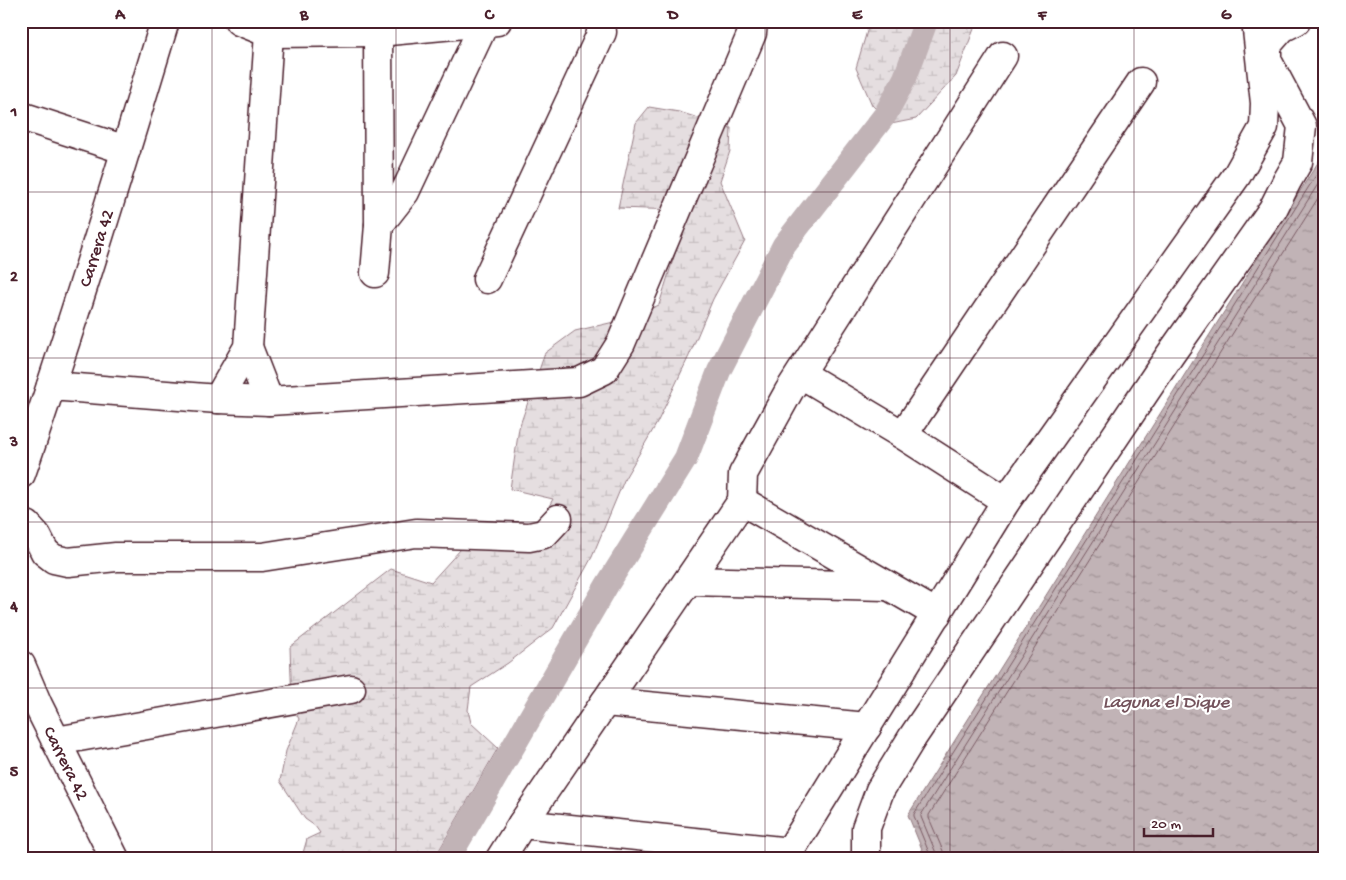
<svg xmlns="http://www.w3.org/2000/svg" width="1346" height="880" font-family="'Gochi Hand',sans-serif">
	<defs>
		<pattern id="wetland-marsh" width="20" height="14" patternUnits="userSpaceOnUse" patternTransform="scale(1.25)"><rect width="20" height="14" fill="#e5dee0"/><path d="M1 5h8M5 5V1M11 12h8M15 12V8" fill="none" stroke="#c6bec0"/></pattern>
		<pattern id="water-ripples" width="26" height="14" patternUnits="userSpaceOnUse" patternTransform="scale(1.25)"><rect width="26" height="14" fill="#c1b3b6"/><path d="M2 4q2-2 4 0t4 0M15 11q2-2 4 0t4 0" fill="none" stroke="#9f9194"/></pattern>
	</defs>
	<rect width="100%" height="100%" fill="#fff"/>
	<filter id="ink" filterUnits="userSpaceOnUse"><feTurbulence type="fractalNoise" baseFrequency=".02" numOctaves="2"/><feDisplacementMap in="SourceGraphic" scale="10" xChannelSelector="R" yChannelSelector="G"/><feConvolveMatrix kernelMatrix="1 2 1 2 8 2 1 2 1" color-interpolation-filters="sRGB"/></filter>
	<g filter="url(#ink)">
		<path fill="url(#wetland-marsh)" stroke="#987e86" d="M 870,21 L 977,21 L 956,76 L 916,119 L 891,124 L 872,105 L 856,68 Z
			M 649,107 L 679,112 L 731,128 L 730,151 L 720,181 L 745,241 L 713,299 L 689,356 L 657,423 L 625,478 L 592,557 L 553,628 L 508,663 L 471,687 L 468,710 L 471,723 L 498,748 L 434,859 L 311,859 L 303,853 L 307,839 L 320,833 L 315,826 L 305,819 L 280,781 L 286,751 L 299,719 L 292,706 L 290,647 L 391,569 L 431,582 L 481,527 L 529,542 L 553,499 L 510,489 L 519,428 L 545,353 L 575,331 L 627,319 L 659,305 L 680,237 L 677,210 L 618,208 L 636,123 Z"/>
		<path fill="url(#water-ripples)" stroke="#91787e" d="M 1325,154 L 1325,859 L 926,859 L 908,815 L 1322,156 Z"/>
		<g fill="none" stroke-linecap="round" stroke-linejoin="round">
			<path stroke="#7a5a63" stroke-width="1" d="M 930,859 L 930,855 L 914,816 L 914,814 L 1325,161
				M 936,859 L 936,853 L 921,817 L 921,815 L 1325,173
				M 944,859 L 943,851 L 929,818 L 929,815 L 1325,187"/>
			<path stroke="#c1b3b6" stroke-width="24" d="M 448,859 L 607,585 L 686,458 L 719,371 L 784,245 L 885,115 L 905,78 L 926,21"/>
			<defs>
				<g id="minor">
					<path d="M 239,21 L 269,33 L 378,32 L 497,21"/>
					<path d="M 21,116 L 126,150"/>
					<path d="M 379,225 L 405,192 L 485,22"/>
					<path d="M 375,273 L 379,225 L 378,32"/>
					<path d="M 487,279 L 602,32 L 599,21"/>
					<path d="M 248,347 L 269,401"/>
					<path d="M 801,374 L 903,435 L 1006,501"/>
					<path d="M 51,386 L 218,399 L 269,401 L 579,382 L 604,370 L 621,343 L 752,33 L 753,21"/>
					<path d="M 218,399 L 248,347 L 269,33"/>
					<path d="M 903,435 L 1141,82"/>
					<path id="s1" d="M 21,474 C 73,324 119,173 165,21"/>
					<path d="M 742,501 L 937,614"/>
					<path d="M 21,524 L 27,525 L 37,536 L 45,552 L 54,559 L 68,562 L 116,557 L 262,557 L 416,533 L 529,537 L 544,534 L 558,519"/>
					<path d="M 688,581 L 886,586"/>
					<path id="s2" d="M 21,665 L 38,705 L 115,859"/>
					<path d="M 605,702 L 867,727"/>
					<path d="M 56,741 L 351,689"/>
					<path d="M 522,824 L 790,852"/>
					<path d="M 500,859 L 522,824 L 742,501 L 743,474 L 789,391 L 1003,56"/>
					<path d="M 785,859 L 1006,501 L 1237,175 L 1264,127 L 1265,103 L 1256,21"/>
					<path d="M 866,859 L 866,828 L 880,790 L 912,738 L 1170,355 L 1273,209 L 1287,181 L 1298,162 L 1302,126 L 1267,60 L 1267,45 L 1282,28 L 1296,21"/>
				</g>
			</defs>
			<use href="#minor" stroke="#4a1f2b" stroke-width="31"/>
			<use href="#minor" stroke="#fff" stroke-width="28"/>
		</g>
	</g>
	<path fill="none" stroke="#4a1f2b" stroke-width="1" stroke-opacity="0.55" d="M 212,21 L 212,859M 396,21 L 396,859M 581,21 L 581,859M 765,21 L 765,859M 950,21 L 950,859M 1134,21 L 1134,859M 21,192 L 1325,192M 21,358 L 1325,358M 21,522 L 1325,522M 21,688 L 1325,688"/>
	<g text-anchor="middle" stroke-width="4.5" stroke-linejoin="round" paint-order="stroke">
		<g font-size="18" fill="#4a1f2b" stroke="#fff">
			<text dy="6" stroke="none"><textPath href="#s1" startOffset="238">Carrera 42</textPath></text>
			<text dy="6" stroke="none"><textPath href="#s2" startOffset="108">Carrera 42</textPath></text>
		</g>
		<g font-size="19" font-style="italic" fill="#74535c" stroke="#fff">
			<text x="1166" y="707">Laguna el Dique</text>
		</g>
	</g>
	<rect width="1346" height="880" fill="none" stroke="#fff" stroke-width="55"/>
	<path d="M1144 828v8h69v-8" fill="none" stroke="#4a1f2b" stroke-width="2.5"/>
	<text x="1151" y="828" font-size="15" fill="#4a1f2b" stroke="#ffffff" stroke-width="4" paint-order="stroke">20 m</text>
	<rect x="28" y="28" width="1290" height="824" fill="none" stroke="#4a1f2b" stroke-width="2"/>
	<g font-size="16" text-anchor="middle" font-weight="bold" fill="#4a1f2b">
		<text x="120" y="19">A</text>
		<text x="304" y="19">B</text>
		<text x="489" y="19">C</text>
		<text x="673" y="19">D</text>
		<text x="857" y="19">E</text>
		<text x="1042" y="19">F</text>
		<text x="1226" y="19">G</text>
		<text x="14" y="116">1</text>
		<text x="14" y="281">2</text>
		<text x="14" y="446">3</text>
		<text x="14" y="611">4</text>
		<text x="14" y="776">5</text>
	</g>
</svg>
